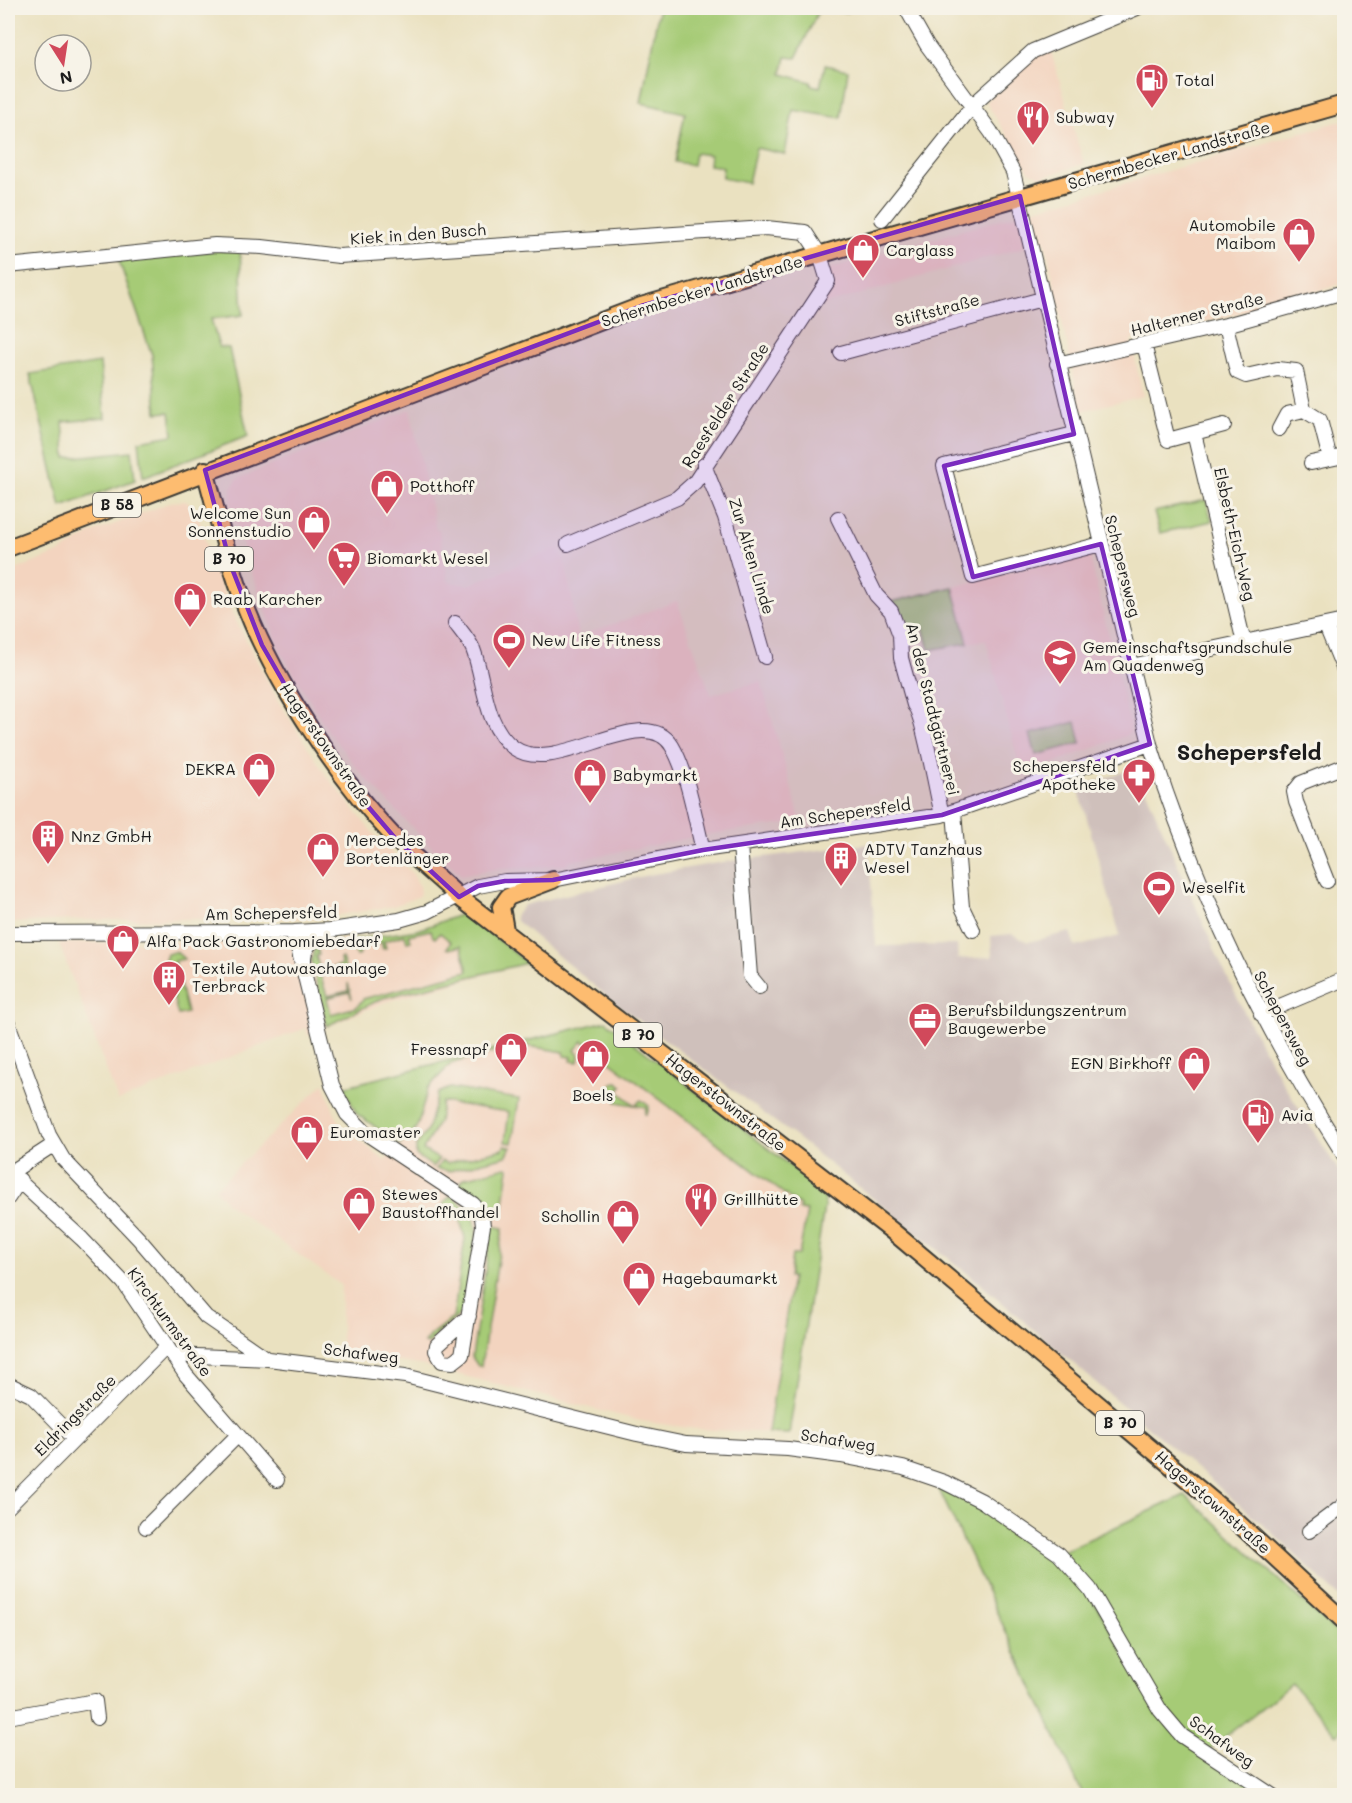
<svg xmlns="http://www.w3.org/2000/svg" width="1352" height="1803" font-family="Mali,sans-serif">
	<rect width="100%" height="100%" fill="#f7f3e8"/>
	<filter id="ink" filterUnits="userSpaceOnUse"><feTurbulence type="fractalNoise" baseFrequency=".0167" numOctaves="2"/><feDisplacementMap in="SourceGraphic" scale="12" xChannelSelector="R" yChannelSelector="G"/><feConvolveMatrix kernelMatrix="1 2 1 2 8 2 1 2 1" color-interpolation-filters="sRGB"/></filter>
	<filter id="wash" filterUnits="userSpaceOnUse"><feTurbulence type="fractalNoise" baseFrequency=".008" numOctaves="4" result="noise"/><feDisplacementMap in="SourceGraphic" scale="24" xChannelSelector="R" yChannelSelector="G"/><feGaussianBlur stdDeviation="1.35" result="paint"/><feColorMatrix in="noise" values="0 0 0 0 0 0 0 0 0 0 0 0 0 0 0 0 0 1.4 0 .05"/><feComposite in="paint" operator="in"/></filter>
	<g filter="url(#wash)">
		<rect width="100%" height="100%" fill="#eae1c0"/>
		<path fill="#f3d4bf" d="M 1050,48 L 1084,164 L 1041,177 L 1028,170 L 986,102 L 1034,55 Z
			M 1344,120 L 1344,283 L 1285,302 L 1131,340 L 1143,396 L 1081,411 L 1045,241 L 823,305 L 814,273 Z
			M 410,409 L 436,529 L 439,529 L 448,582 L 469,585 L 558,548 L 567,570 L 578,637 L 677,601 L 711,695 L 761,681 L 801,822 L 709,834 L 567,862 L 567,865 L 501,868 L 461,875 L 424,840 L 359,771 L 328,731 L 281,652 L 247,560 L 231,506 L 231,488 L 237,479 Z
			M 185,501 L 196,508 L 213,566 L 232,613 L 278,701 L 326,775 L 372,832 L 412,873 L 419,885 L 420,894 L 417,897 L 394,906 L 321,918 L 76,920 L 8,923 L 8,573 L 61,552 L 92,533 L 171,502 Z
			M 1089,552 L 1131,732 L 1125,736 L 1022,775 L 986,640 L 968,643 L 953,587 Z
			M 462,914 L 527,963 L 385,1002 L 308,1035 L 306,1028 L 118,1101 L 59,943 L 307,941 L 308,944 L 418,930 Z
			M 600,1024 L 826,1194 L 789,1434 L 696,1429 L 641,1421 L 425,1366 L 341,1352 L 341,1285 L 228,1204 L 215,1189 L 324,1083 L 335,1114 L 343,1127 L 385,1161 L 418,1124 L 428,1088 L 452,1063 Z"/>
		<path fill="#cfc0bb" d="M 1136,768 L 1220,962 L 1250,1024 L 1284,1085 L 1344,1179 L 1344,1601 L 1270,1531 L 971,1276 L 797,1138 L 614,1002 L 516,921 L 515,916 L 524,905 L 648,875 L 723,862 L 868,844 L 876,946 L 957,945 L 958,959 L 992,957 L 991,936 L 1012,934 L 1028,942 L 1070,932 L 1075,947 L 1120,936 L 1078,787 Z"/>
		<path fill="#a6cb76" stroke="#617449" stroke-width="1.5" d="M 659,8 L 847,8 L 848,12 L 819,10 L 796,58 L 786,57 L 782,74 L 811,82 L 811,85 L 820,87 L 825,65 L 848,70 L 841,118 L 793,110 L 785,154 L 756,148 L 748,183 L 722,178 L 723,167 L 709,165 L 710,155 L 695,153 L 693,165 L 675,162 L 685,113 L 641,103 Z
			M 240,248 L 243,315 L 211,319 L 219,347 L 229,348 L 248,436 L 143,477 L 139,441 L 173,435 L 170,412 L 157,413 L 152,355 L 118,258 Z
			M 100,363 L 105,418 L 63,422 L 66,458 L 132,451 L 135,480 L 61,507 L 30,374 Z
			M 1206,500 L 1212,521 L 1160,533 L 1154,512 Z
			M 953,587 L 968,643 L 929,650 L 923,627 L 904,632 L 891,602 Z
			M 1076,722 L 1081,743 L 1036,755 L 1030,734 Z
			M 465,913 L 527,963 L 383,998 L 327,1026 L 311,960 L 315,947 L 339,941 L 340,947 L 337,950 L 335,943 L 317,948 L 319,955 L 316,956 L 320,971 L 341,965 L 340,959 L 342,958 L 347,974 L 344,975 L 342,968 L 320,974 L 327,996 L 348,991 L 348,983 L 352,999 L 349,992 L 327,998 L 331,1014 L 357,1007 L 363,999 L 468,971 L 461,946 L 449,949 L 447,948 L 451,942 L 440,933 L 435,938 L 433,937 L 431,930 L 409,935 L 411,941 L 407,942 L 405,935 L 384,941 L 386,948 L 383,949 L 381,942 L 359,948 L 360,955 L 356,956 L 351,940 L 418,930 Z
			M 176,951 L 184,959 L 174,961 L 187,1013 L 178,1015 L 164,963 L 167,954 Z
			M 606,1021 L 826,1194 L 789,1434 L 768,1433 L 792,1277 L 789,1277 L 792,1255 L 799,1255 L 807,1211 L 799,1210 L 800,1206 L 583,1041 L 575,1050 L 579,1055 L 578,1062 L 571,1061 L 572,1057 L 564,1056 L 564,1052 L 521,1045 L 452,1063 L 428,1088 L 418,1124 L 412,1135 L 400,1144 L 357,1114 L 343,1087 Z
			M 618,1082 L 622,1086 L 618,1091 L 635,1105 L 641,1100 L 649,1106 L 647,1114 L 645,1114 L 646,1107 L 616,1102 L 618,1091 L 610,1090 L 612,1083 Z
			M 450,1088 L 519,1099 L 512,1143 L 505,1142 L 509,1112 L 442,1102 L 439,1121 L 423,1150 L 439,1159 L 433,1167 L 416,1155 L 416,1146 L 427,1131 L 438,1093 Z
			M 504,1146 L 511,1147 L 506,1156 L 449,1171 L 436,1169 L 442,1161 L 447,1163 L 503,1149 Z
			M 506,1167 L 509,1168 L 503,1209 L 495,1208 L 459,1184 L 464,1178 Z
			M 451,1195 L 473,1214 L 477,1230 L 464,1311 L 437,1334 L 429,1344 L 424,1343 L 430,1335 L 453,1317 L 465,1238 L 459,1215 L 443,1204 Z
			M 492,1226 L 503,1228 L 481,1366 L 478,1366 L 472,1357 Z
			M 936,1483 L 956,1492 L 1056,1556 L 1088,1591 L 1157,1711 L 1267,1795 L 1083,1795 Z
			M 1185,1495 L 1344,1639 L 1344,1728 L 1337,1735 L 1292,1684 L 1207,1751 L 1162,1708 L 1061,1552 Z"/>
	</g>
	<g filter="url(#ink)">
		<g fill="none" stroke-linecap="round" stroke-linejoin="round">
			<defs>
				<path id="minor" d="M 906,8 L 927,45 L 991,132 L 1013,172 L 1150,744 C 1196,890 1262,1026 1344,1155
					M 882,219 L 973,105 L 1033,51 L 1137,8
					M 8,266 L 215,245 L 262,247 L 339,256 L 766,228 L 805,232 L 820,255 L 828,281 L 695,482 L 677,498 L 568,544
					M 1226,325 L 1237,372 L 1246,376 L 1277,369 L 1296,371 L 1304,410 L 1320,420 L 1330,459 L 1344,456
					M 1144,344 L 1168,440 L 1194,433 L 1244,643
					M 841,353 L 1042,299
					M 1057,364 L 1226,325 L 1344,292
					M 1279,429 L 1287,414 L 1304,410
					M 1194,433 L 1224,425
					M 1074,434 L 944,466 L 973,577 L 1101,544
					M 1311,463 L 1330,459
					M 704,465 L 725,517 L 765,657
					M 838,518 L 876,595 L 891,611 L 900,635 L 901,658 L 914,705 C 923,714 937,795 942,815
					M 455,623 C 461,631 469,640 473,649 C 485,680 484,727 514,748 C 556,778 644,700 672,746 C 688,773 695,819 703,850
					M 1326,626 L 1344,670
					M 1131,666 L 1344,621
					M 954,812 L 962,907 L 973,930
					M 740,845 L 750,976 L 759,987
					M 1327,881 L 1296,802 L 1294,792 L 1301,783 L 1344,766
					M 294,932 L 332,1085 L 347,1114 L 367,1134 L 473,1204 L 482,1217 L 483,1226 L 462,1355 L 453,1362 L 442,1361 L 436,1351 L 437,1345 L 469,1316
					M 8,933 L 294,932 L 331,930 L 399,920 L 427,912 L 478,886 L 505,881 L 553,880 L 703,850 L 942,815 L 1150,744
					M 304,961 C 303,944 317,938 330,930
					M 1261,1014 L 1344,979
					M 8,1023 L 49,1135 L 63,1159 L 139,1239 L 206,1317 L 264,1357
					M 8,1171 L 82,1239 L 124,1283 L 186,1375 L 277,1480
					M 10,1173 L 53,1145
					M 8,1198 L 20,1180
					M 173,1355 L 268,1359 L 405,1376 L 637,1434 L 686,1444 L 788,1449 L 841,1456 L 903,1468 L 944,1482 L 982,1501 L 1059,1554 L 1090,1589 L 1160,1710 L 1182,1736 L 1273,1796
					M 8,1384 L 31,1395 L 74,1439
					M 8,1507 L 167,1346
					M 146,1527 L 238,1435
					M 1309,1531 L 1344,1505
					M 8,1717 L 95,1701 L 97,1718"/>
				<path id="major" d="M 205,470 C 218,517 229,565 247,610 C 276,684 340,781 395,838 C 415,859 438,877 459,897 L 891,1230 L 1225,1511 L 1344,1621
					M 8,548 L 641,306 L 1344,104
					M 505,930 L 501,907 L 508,897 L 553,880"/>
			</defs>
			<use href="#minor" stroke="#3b3a35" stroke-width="16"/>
			<use href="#major" stroke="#3b3a35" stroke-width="20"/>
			<use href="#minor" stroke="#fff" stroke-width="14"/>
			<use href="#major" stroke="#fdbc70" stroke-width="16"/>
		</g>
	</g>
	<path fill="#7b2cbf" fill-opacity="0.2" stroke="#7b2cbf" stroke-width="4.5" stroke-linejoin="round" d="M 1020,196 L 1074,434 L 944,466 L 973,577 L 1101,544 L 1150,744 L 942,815 L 703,850 L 553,880 L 505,881 L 478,886 L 459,897 L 395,838 L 353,789 L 300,711 L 262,645 L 231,566 L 205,470 L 641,306 Z"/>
	<defs>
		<symbol id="fuel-pin" viewBox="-11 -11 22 30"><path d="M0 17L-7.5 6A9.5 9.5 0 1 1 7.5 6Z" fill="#d1495b" stroke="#f7f3e8"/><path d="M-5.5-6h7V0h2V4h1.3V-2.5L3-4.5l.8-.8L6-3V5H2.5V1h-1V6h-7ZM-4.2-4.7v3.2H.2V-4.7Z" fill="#fff"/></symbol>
		<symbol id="restaurant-pin" viewBox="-11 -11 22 30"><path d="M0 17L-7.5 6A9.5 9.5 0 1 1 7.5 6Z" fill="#d1495b" stroke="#f7f3e8"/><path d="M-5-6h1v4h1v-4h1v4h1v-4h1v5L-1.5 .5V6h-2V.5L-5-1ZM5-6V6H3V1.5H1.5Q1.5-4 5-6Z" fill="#fff"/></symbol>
		<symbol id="shop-pin" viewBox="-11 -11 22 30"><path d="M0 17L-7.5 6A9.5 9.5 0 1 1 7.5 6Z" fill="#d1495b" stroke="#f7f3e8"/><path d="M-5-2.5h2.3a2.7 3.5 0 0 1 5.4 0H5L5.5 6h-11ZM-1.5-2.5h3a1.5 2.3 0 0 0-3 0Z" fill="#fff"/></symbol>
		<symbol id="supermarket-pin" viewBox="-11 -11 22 30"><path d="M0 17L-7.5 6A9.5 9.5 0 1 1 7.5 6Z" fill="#d1495b" stroke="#f7f3e8"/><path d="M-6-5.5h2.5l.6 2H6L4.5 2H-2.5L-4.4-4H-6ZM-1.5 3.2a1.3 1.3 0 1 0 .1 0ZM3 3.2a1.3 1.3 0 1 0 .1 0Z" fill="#fff"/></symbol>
		<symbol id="stadium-pin" viewBox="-11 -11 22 30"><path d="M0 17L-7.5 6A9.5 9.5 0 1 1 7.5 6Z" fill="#d1495b" stroke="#f7f3e8"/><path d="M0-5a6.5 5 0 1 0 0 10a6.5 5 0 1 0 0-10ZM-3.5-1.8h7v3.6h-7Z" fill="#fff"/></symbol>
		<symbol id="school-pin" viewBox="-11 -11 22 30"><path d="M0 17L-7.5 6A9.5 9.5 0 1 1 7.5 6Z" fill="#d1495b" stroke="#f7f3e8"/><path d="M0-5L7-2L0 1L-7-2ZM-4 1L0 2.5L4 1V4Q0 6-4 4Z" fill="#fff"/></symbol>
		<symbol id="pharmacy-pin" viewBox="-11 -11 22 30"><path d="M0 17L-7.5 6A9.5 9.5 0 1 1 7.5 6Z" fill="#d1495b" stroke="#f7f3e8"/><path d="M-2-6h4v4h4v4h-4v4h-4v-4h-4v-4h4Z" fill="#fff"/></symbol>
		<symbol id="building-pin" viewBox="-11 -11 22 30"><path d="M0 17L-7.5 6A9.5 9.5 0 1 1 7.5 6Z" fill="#d1495b" stroke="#f7f3e8"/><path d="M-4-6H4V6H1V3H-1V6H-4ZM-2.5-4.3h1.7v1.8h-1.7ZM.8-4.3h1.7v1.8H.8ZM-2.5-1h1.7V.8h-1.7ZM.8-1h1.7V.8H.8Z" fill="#fff"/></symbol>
		<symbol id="office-pin" viewBox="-11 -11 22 30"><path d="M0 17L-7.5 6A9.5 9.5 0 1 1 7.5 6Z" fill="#d1495b" stroke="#f7f3e8"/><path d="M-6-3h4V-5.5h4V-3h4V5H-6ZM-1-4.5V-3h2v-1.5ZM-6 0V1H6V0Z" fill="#fff"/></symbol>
	</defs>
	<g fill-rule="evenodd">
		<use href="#fuel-pin" x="1133" y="61" width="38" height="52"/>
		<use href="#restaurant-pin" x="1014" y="98" width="38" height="52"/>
		<use href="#shop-pin" x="1280" y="215" width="38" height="52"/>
		<use href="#shop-pin" x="844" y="231" width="38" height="52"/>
		<use href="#shop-pin" x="368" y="467" width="38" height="52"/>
		<use href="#shop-pin" x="295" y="503" width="38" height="52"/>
		<use href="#supermarket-pin" x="325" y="539" width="38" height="52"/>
		<use href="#shop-pin" x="171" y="580" width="38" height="52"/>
		<use href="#stadium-pin" x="490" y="621" width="38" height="52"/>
		<use href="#school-pin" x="1041" y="637" width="38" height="52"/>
		<use href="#shop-pin" x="240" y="750" width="38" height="52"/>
		<use href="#shop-pin" x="571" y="756" width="38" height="52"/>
		<use href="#pharmacy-pin" x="1120" y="756" width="38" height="52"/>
		<use href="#building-pin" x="29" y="817" width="38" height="52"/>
		<use href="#shop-pin" x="304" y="830" width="38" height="52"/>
		<use href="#building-pin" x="822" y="839" width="38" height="52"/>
		<use href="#stadium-pin" x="1140" y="868" width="38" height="52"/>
		<use href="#shop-pin" x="104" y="922" width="38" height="52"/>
		<use href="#building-pin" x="150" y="958" width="38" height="52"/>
		<use href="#office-pin" x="906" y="1000" width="38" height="52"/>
		<use href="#shop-pin" x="492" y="1030" width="38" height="52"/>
		<use href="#shop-pin" x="574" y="1037" width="38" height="52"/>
		<use href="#shop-pin" x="1175" y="1044" width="38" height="52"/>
		<use href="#fuel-pin" x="1239" y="1096" width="38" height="52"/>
		<use href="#shop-pin" x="288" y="1113" width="38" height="52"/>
		<use href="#restaurant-pin" x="682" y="1180" width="38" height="52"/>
		<use href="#shop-pin" x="340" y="1184" width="38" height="52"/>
		<use href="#shop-pin" x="604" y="1197" width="38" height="52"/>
		<use href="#shop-pin" x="620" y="1259" width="38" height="52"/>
	</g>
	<g text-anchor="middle" stroke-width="6" stroke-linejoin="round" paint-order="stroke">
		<g fill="#f7f3e8" stroke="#5e5c59" stroke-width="1.5">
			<rect x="93" y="493" width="48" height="24" rx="4.5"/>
			<rect x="205" y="547" width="48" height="24" rx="4.5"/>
			<rect x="614" y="1023" width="48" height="24" rx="4.5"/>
			<rect x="1096" y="1411" width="48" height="24" rx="4.5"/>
		</g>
		<g font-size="15" font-weight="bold" fill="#1c1c1c">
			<text x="117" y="510">B 58</text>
			<text x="229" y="564">B 70</text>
			<text x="638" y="1040">B 70</text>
			<text x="1120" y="1428">B 70</text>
		</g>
		<g font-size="16" fill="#1c1c1c" stroke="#f7f3e8" text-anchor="start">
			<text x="1175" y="86">Total</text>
			<text x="1056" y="123">Subway</text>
			<text x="1276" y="231" text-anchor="end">Automobile<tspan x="1276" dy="18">Maibom</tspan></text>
			<text x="886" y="256">Carglass</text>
			<text x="410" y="492">Potthoff</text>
			<text x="291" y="519" text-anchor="end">Welcome Sun<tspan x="291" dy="18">Sonnenstudio</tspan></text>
			<text x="367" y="564">Biomarkt Wesel</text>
			<text x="213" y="605">Raab Karcher</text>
			<text x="532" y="646">New Life Fitness</text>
			<text x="1083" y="653">Gemeinschaftsgrundschule<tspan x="1083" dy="18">Am Quadenweg</tspan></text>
			<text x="1116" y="772" text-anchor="end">Schepersfeld<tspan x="1116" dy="18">Apotheke</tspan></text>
			<text x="236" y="775" text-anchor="end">DEKRA</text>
			<text x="613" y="781">Babymarkt</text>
			<text x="71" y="842">Nnz GmbH</text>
			<text x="346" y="846">Mercedes<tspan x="346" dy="18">Bortenlänger</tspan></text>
			<text x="864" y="855">ADTV Tanzhaus<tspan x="864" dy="18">Wesel</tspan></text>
			<text x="1182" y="893">Weselfit</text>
			<text x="146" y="947">Alfa Pack Gastronomiebedarf</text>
			<text x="192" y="974">Textile Autowaschanlage<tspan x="192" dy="18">Terbrack</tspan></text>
			<text x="948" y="1016">Berufsbildungszentrum<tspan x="948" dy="18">Baugewerbe</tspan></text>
			<text x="488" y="1055" text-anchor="end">Fressnapf</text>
			<text x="1171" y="1069" text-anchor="end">EGN Birkhoff</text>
			<text x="593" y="1101" text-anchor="middle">Boels</text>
			<text x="1281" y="1121">Avia</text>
			<text x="330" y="1138">Euromaster</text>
			<text x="382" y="1200">Stewes<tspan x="382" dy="18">Baustoffhandel</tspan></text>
			<text x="724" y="1205">Grillhütte</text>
			<text x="600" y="1222" text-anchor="end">Schollin</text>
			<text x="662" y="1284">Hagebaumarkt</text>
		</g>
		<g font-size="16" fill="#1c1c1c" stroke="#f7f3e8">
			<text transform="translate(1169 155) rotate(-16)" y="6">Schermbecker Landstraße</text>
			<text transform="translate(418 234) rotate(-4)" y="6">Kiek in den Busch</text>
			<text transform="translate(702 291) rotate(-17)" y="6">Schermbecker Landstraße</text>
			<text transform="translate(937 310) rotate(-15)" y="6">Stiftstraße</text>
			<text transform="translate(1197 314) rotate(-14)" y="6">Halterner Straße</text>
			<text transform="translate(725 405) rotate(-57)" y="6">Raesfelder Straße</text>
			<text transform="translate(1235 534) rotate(77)" y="6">Elsbeth-Eich-Weg</text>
			<text transform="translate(752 556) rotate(73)" y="6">Zur Alten Linde</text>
			<text transform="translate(1123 566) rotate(76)" y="6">Schepersweg</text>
			<text transform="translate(933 709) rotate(76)" y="6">An der Stadtgärtnerei</text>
			<text transform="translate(326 745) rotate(55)" y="6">Hagerstownstraße</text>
			<text transform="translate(845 813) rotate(-8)" y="6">Am Schepersfeld</text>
			<text transform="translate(271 913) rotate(-1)" y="6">Am Schepersfeld</text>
			<text transform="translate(1283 1018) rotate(62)" y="6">Schepersweg</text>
			<text transform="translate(726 1102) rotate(38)" y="6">Hagerstownstraße</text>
			<text transform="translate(170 1322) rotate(54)" y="6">Kirchturmstraße</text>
			<text transform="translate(361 1353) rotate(7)" y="6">Schafweg</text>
			<text transform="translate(75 1415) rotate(-45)" y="6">Eldringstraße</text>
			<text transform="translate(838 1440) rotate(9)" y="6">Schafweg</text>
			<text transform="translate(1213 1502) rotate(41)" y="6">Hagerstownstraße</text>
			<text transform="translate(1222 1741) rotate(36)" y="6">Schafweg</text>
		</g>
		<g font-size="22" font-weight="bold" fill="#1c1c1c" stroke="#f7f3e8">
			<text x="1249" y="760">Schepersfeld</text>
		</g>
	</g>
	<rect width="1352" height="1803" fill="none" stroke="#f7f3e8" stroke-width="30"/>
	<g transform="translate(63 63) rotate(168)"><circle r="28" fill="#f7f3e8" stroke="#9f9d96" stroke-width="1.5"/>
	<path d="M0-4.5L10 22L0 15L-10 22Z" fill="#d1495b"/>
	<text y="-9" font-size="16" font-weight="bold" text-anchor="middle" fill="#1c1c1c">N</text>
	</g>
</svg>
